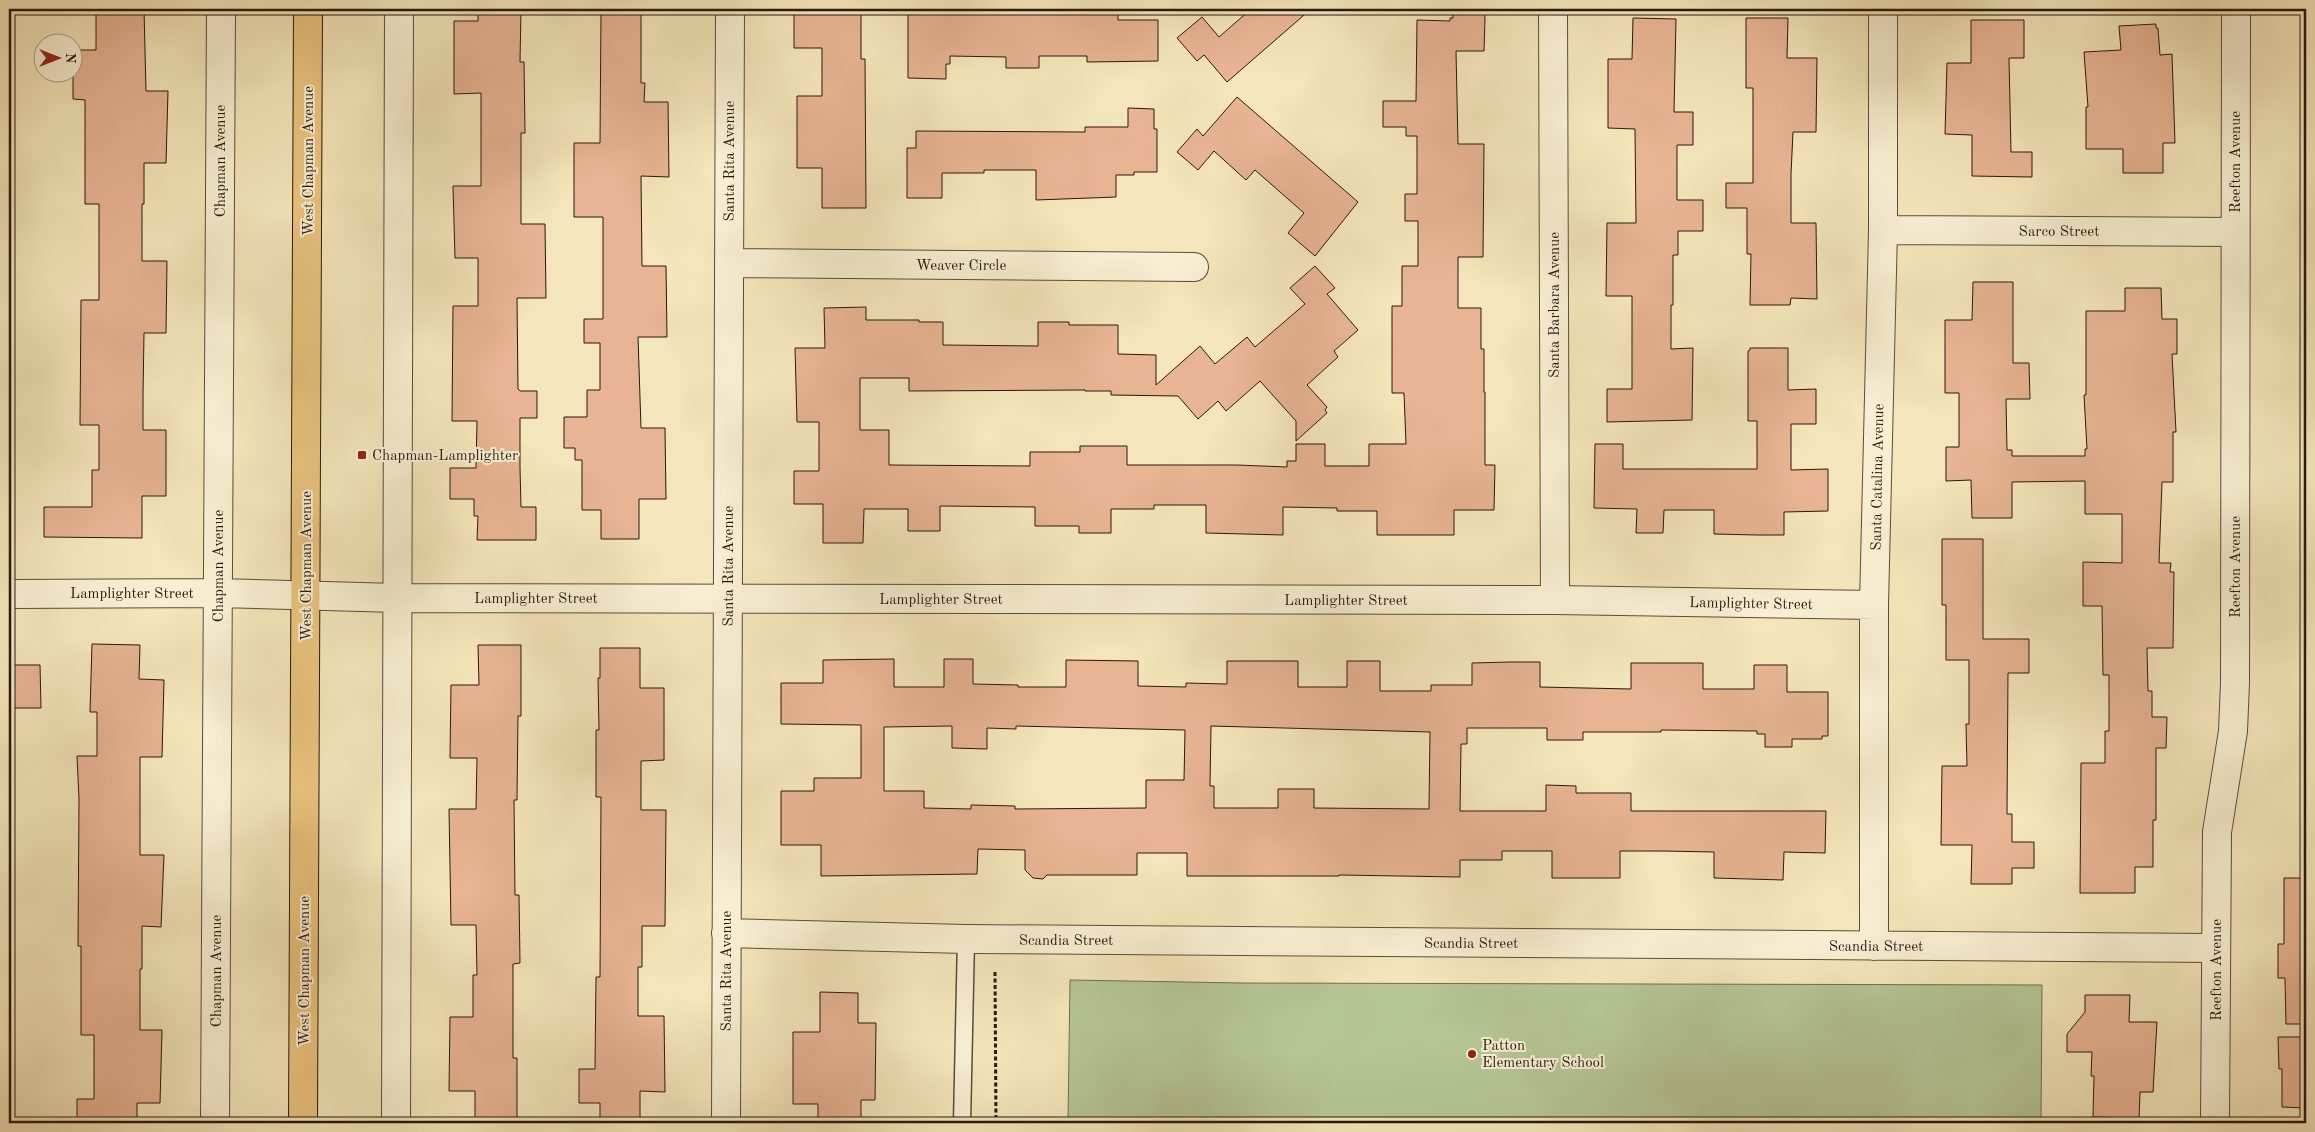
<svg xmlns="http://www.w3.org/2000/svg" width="2315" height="1132" font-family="'Old Standard TT',serif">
	<rect width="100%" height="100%" fill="#f4e6ba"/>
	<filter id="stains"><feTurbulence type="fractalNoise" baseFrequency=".004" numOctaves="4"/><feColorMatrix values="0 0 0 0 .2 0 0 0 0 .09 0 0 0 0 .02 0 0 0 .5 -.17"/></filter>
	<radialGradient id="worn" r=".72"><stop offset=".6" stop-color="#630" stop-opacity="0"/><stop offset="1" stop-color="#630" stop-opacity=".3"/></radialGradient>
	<path fill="#b5c695" stroke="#6e6f54" d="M 1070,980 L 1243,983 L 2042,985 L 2041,1123 L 1068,1123 Z"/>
	<path fill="#e8b493" stroke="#281812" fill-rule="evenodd" d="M 96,9 L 144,9 L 146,91 L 168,91 L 166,163 L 144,163 L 144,204 L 142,204 L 142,261 L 167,261 L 166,333 L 144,333 L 143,395 L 143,430 L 166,430 L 166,496 L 142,496 L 142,538 L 44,537 L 44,507 L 92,507 L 92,470 L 99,470 L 99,425 L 80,425 L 81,300 L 99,300 L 99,204 L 85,204 L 85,100 L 73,99 L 73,50 L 96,50 Z
		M 478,9 L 521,9 L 520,62 L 524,62 L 525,133 L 521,133 L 521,224 L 545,224 L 546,298 L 517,298 L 518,389 L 520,391 L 537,391 L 537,418 L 520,418 L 520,468 L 521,507 L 536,507 L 536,540 L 477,540 L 478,516 L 474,516 L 474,499 L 450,499 L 450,468 L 476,468 L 477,421 L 452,421 L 453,306 L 478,306 L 478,258 L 455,258 L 453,186 L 481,186 L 481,93 L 454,94 L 454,21 L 478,21 Z
		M 601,9 L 641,9 L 641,83 L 645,83 L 644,102 L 668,102 L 669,177 L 641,176 L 642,266 L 666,266 L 667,337 L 638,337 L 641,428 L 665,428 L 666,499 L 639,499 L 639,539 L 601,539 L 601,510 L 582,510 L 582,460 L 575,460 L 575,448 L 564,448 L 564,417 L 587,417 L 587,390 L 600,390 L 600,343 L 584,343 L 584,319 L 603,319 L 603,217 L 574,217 L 574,143 L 600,143 Z
		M 794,9 L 861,9 L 861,59 L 865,59 L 866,208 L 822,208 L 822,168 L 797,168 L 797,96 L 822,96 L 822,48 L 794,48 Z
		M 951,9 L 1027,9 L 1027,14 L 1087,14 L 1087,9 L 1118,9 L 1118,20 L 1158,20 L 1158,61 L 1087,62 L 1087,56 L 1039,56 L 1039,68 L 1006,68 L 1006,57 L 950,56 L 950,64 L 946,64 L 946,79 L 908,78 L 908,14 L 951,14 Z
		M 1251,9 L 1311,9 L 1227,82 L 1204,55 L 1197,61 L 1177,38 L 1202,17 L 1219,37 Z
		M 1453,9 L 1484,9 L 1485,19 L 1484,51 L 1456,51 L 1458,144 L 1484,144 L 1483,257 L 1458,257 L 1458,308 L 1481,308 L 1481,349 L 1484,349 L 1484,392 L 1485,392 L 1485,465 L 1495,465 L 1494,510 L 1454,510 L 1454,535 L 1377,535 L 1377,511 L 1337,511 L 1337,508 L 1283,507 L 1283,535 L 1206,533 L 1206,505 L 1154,505 L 1154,509 L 1111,509 L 1111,533 L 1079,533 L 1079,526 L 1035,526 L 1035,507 L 940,506 L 940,531 L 908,531 L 908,509 L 864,509 L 863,543 L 823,543 L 823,504 L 794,504 L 794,471 L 819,471 L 819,422 L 797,422 L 795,348 L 825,348 L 824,308 L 866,307 L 866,320 L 919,320 L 919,322 L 943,322 L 943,345 L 1038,346 L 1038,322 L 1069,322 L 1069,325 L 1118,325 L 1118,354 L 1156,355 L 1156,385 L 1200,346 L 1215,364 L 1247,337 L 1255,347 L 1305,304 L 1290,288 L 1315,266 L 1335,288 L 1327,294 L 1358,330 L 1334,351 L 1338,357 L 1307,385 L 1327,407 L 1325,410 L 1327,413 L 1296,441 L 1296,421 L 1260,381 L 1226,411 L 1218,401 L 1198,419 L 1178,396 L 1111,395 L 1111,391 L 1085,391 L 1085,390 L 909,391 L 909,378 L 860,378 L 860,430 L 889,430 L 889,465 L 1030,466 L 1030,452 L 1080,452 L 1080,446 L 1127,446 L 1127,465 L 1237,465 L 1287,467 L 1287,461 L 1296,461 L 1296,444 L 1325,444 L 1325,466 L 1369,466 L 1369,444 L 1406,444 L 1404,393 L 1392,393 L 1392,306 L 1402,306 L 1402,266 L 1418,266 L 1418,221 L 1405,221 L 1405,194 L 1417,194 L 1417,136 L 1406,136 L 1406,127 L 1383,127 L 1383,101 L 1416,101 L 1417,20 L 1450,21 L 1450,18 L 1453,18 Z
		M 1633,18 L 1676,19 L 1674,112 L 1693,112 L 1693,145 L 1677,145 L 1677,200 L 1703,200 L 1703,231 L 1678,231 L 1678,255 L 1673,255 L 1673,305 L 1671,305 L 1671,349 L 1693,348 L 1692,420 L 1607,422 L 1607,389 L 1632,389 L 1632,296 L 1606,296 L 1607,223 L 1636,223 L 1635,129 L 1608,128 L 1608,59 L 1632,59 Z
		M 1746,18 L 1788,18 L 1787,58 L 1817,58 L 1816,132 L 1793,132 L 1791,174 L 1791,223 L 1816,223 L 1817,299 L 1791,298 L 1790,305 L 1750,305 L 1751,254 L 1747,254 L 1747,208 L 1726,208 L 1726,183 L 1753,183 L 1753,88 L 1746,88 Z
		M 1971,20 L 2024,20 L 2024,58 L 2009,58 L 2011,152 L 2032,152 L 2032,177 L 1972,176 L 1972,135 L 1945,134 L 1947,63 L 1971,63 Z
		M 2156,24 L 2156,28 L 2158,28 L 2160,55 L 2172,54 L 2175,143 L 2163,143 L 2163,173 L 2123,173 L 2123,149 L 2086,149 L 2086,107 L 2088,107 L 2084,52 L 2121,50 L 2119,26 Z
		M 1237,97 L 1358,202 L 1315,256 L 1288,233 L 1304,213 L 1255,170 L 1246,180 L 1214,151 L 1198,170 L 1177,152 L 1197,129 L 1203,136 Z
		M 1128,108 L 1154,109 L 1154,129 L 1157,129 L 1157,172 L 1134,172 L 1134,175 L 1116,175 L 1116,197 L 1036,200 L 1036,170 L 984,170 L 984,173 L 942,173 L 942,198 L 907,198 L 907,148 L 916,148 L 916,131 L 1085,132 L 1085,127 L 1128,127 Z
		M 1973,282 L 2013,282 L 2013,363 L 2029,363 L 2030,399 L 2006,399 L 2007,450 L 2012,450 L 2012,456 L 2085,456 L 2085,449 L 2087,449 L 2084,395 L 2086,395 L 2086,311 L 2125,311 L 2125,288 L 2161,288 L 2162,319 L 2177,319 L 2177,354 L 2172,354 L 2176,432 L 2173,432 L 2173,482 L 2162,482 L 2159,563 L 2171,563 L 2170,572 L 2174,572 L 2173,648 L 2147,648 L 2148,691 L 2152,691 L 2152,717 L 2167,717 L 2166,748 L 2156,748 L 2156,820 L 2153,820 L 2153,867 L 2135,867 L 2135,893 L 2080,893 L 2081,763 L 2105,763 L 2105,731 L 2109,731 L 2109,675 L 2103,675 L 2102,606 L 2083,606 L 2083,562 L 2122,563 L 2122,514 L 2085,514 L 2085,481 L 2012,482 L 2012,518 L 1972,518 L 1971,480 L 1946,481 L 1946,447 L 1959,447 L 1959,393 L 1945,393 L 1945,320 L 1972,320 Z
		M 1750,348 L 1788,348 L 1788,390 L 1816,389 L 1816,424 L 1791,424 L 1791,470 L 1828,469 L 1828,511 L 1784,512 L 1784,535 L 1757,535 L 1714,534 L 1714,510 L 1664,510 L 1663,533 L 1636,533 L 1637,509 L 1594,508 L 1595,444 L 1623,444 L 1623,469 L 1757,469 L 1757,421 L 1748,421 L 1748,351 L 1750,350 Z
		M 1942,539 L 1983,539 L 1983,639 L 2029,639 L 2029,673 L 2008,673 L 2007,814 L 2012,814 L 2012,842 L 2034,842 L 2034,868 L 2012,868 L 2012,884 L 1971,884 L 1972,845 L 1941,845 L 1942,766 L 1967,766 L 1966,724 L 1969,724 L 1969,660 L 1946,660 L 1946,605 L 1942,605 Z
		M 92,644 L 140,645 L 139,679 L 164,680 L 162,757 L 140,757 L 140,855 L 164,855 L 161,927 L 142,926 L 142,969 L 140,969 L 140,1030 L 162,1030 L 160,1103 L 137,1103 L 137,1123 L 77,1123 L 77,1099 L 94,1099 L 94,1035 L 81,1035 L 81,946 L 78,946 L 79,799 L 77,756 L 97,756 L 97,712 L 90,712 Z
		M 478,645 L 521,645 L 521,716 L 518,716 L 517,800 L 514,800 L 515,895 L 519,895 L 520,963 L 513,964 L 513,1058 L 517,1058 L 517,1123 L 475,1123 L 475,1091 L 449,1091 L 450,1017 L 473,1017 L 473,975 L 477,975 L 476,925 L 451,925 L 449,809 L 476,809 L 477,758 L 450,758 L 451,685 L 479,685 Z
		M 600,648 L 640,648 L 640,688 L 664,688 L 664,760 L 641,761 L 641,810 L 666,810 L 665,926 L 642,926 L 642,967 L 638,967 L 638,1016 L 664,1016 L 665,1092 L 640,1091 L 640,1123 L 600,1123 L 600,1103 L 579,1103 L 579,1069 L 595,1069 L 596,977 L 600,977 L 601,797 L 596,797 L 596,730 L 599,730 L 598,678 L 600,678 Z
		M 894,659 L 894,687 L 944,687 L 944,659 L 973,659 L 973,684 L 1018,685 L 1018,687 L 1066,687 L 1066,660 L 1138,661 L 1138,686 L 1186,687 L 1186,683 L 1227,684 L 1227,661 L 1298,661 L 1298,687 L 1347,687 L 1347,661 L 1380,661 L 1380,691 L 1431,691 L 1431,685 L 1472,685 L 1472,663 L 1510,662 L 1540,662 L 1540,687 L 1631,689 L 1631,663 L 1703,663 L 1703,689 L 1754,689 L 1754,665 L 1787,665 L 1787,692 L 1828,692 L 1828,736 L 1822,736 L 1822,739 L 1792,739 L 1792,747 L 1765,747 L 1765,734 L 1757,734 L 1757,731 L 1661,730 L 1661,732 L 1583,732 L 1583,740 L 1547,740 L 1547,728 L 1467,728 L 1467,744 L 1461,744 L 1460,811 L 1546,811 L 1546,785 L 1576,786 L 1576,793 L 1631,793 L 1631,811 L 1826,811 L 1825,853 L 1784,852 L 1783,880 L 1714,878 L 1714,852 L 1663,851 L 1620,851 L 1620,878 L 1552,878 L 1552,851 L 1502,851 L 1502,860 L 1460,860 L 1460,877 L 1339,875 L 1339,876 L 1187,876 L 1187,853 L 1137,853 L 1137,875 L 1047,875 L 1043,879 L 1033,878 L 1025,870 L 1025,850 L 978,849 L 977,874 L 821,876 L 821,845 L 781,845 L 781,791 L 814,791 L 814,778 L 861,778 L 861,725 L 781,724 L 781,683 L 823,683 L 823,660 ZM 952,726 L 952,748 L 987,749 L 987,728 L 1016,729 L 1016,726 L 1185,730 L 1184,780 L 1146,780 L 1146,808 L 1015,809 L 1015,806 L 971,805 L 971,809 L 924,808 L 924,791 L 884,791 L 884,727 ZM 1211,726 L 1430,732 L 1429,809 L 1314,808 L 1314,789 L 1278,789 L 1278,808 L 1214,808 L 1214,786 L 1210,786 Z
		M 9,665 L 40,665 L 41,708 L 9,708 Z
		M 2284,878 L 2306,878 L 2306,1024 L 2286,1024 L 2285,978 L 2278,978 L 2278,944 L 2284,944 Z
		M 820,992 L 858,993 L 858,1023 L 876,1023 L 875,1100 L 861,1100 L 861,1123 L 818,1123 L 818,1104 L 793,1104 L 793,1032 L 820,1032 Z
		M 2085,995 L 2130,995 L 2129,1022 L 2157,1022 L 2153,1092 L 2140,1092 L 2139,1118 L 2093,1117 L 2094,1076 L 2091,1076 L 2092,1052 L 2067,1052 L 2067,1034 L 2085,1012 Z
		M 2278,1037 L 2306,1037 L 2306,1108 L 2282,1107 L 2282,1069 L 2279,1069 Z"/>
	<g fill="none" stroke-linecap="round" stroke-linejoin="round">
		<defs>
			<path id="service" d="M 962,1123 L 966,939"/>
			<path id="minor" d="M 1553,9 L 1555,600
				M 1883,230 L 2235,232
				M 729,263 L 1194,267
				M 9,594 L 218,593 L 397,598 L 1555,600 L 1874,605
				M 726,933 L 966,939 L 2216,948
				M 1874,946 L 1874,605 L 1883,230 L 1883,9
				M 215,1123 L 221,9
				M 396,1123 L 399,9
				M 726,1123 L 730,9"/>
			<path id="tertiary" d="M 2215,1123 L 2217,832 L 2233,731 L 2235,683 L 2236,9"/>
			<path id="primary" d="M 303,1123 L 308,9"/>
		</defs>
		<use href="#service" stroke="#5b4c3c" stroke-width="19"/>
		<use href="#minor" stroke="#5b4c3c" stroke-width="30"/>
		<use href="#tertiary" stroke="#5b4c3c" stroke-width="30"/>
		<use href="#primary" stroke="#281812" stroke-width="30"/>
		<path stroke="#281812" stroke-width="3" stroke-dasharray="4 2.5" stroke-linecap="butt" d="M 995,972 L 996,1123"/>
		<use href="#service" stroke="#f8efd2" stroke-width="16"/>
		<use href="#minor" stroke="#f8efd2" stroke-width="28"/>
		<use href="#tertiary" stroke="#f8efd2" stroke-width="28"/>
		<use href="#primary" stroke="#eac37d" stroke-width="28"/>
	</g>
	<g fill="#8f2418" stroke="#f8efd2" stroke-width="2">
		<rect x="357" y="450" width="10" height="10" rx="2.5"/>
		<circle cx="1472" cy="1054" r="5"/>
	</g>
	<g text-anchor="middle" stroke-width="4" stroke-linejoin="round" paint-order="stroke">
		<g font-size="15" fill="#281812" stroke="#f8efd2">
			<text transform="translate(220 161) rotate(-90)" y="5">Chapman Avenue</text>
			<text transform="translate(308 161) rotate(-90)" y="5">West Chapman Avenue</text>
			<text transform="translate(729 161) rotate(-90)" y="5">Santa Rita Avenue</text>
			<text transform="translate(2235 162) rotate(-90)" y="5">Reefton Avenue</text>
			<text x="2059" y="236">Sarco Street</text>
			<text x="961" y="270">Weaver Circle</text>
			<text transform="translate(1554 305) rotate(-90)" y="5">Santa Barbara Avenue</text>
			<text transform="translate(1877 477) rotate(-89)" y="5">Santa Catalina Avenue</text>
			<text transform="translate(218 566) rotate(-90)" y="5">Chapman Avenue</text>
			<text transform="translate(306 566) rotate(-90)" y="5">West Chapman Avenue</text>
			<text transform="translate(728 566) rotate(-90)" y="5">Santa Rita Avenue</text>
			<text transform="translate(2235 567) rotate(-90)" y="5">Reefton Avenue</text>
			<text x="132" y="598">Lamplighter Street</text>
			<text x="536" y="603">Lamplighter Street</text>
			<text x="941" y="604">Lamplighter Street</text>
			<text x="1346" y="605">Lamplighter Street</text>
			<text transform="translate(1751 603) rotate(1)" y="5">Lamplighter Street</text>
			<text x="1066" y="945">Scandia Street</text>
			<text x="1471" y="948">Scandia Street</text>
			<text x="1876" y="951">Scandia Street</text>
			<text transform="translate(2216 970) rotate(-90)" y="5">Reefton Avenue</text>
			<text transform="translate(216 971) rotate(-90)" y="5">Chapman Avenue</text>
			<text transform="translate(304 971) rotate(-90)" y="5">West Chapman Avenue</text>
			<text transform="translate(726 971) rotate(-90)" y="5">Santa Rita Avenue</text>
		</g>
		<g font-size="15" fill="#281812" stroke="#f8efd2" text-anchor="start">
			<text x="372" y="460">Chapman-Lamplighter</text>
			<text x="1482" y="1050">Patton<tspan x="1482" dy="17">Elementary School</tspan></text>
		</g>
	</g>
	<rect width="2315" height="1132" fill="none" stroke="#f4e6ba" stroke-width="30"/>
	<rect x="10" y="10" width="2295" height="1112" fill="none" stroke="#281812" stroke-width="2.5"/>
	<rect x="15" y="15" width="2285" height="1102" fill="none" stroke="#281812"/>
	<g transform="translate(58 58) rotate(90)"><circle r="24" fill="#f8efd2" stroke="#a59985"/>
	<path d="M0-4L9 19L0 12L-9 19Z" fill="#8f2418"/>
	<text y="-8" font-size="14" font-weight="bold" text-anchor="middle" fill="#281812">N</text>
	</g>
	<rect width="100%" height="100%" filter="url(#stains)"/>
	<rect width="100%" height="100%" fill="url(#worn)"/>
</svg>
